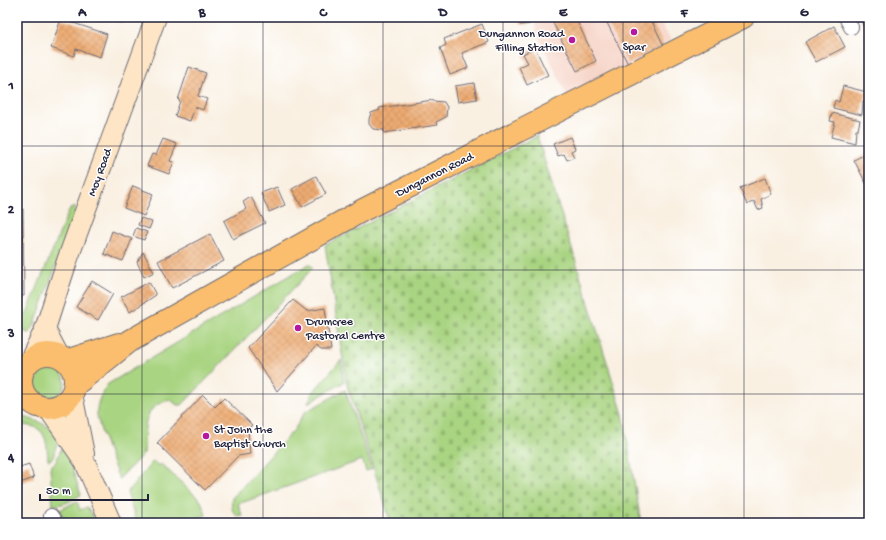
<svg xmlns="http://www.w3.org/2000/svg" width="886" height="540" font-family="'Gochi Hand',sans-serif">
	<defs>
		<pattern id="cemetery-stones" width="16" height="16" patternUnits="userSpaceOnUse"><rect width="16" height="16" fill="#a9d481"/><path d="M2 7V4a2 2 0 0 1 4 0v3zM10 15v-3a2 2 0 0 1 4 0v3z" fill="#91b670"/></pattern>
		<pattern id="building-cross-hatch" width="8" height="8" patternUnits="userSpaceOnUse"><rect width="8" height="8" fill="#edab72"/><path d="M0 0l8 8M0 8l8-8" fill="none" stroke="#cb9364"/></pattern>
	</defs>
	<rect width="100%" height="100%" fill="#fff"/>
	<filter id="ink" filterUnits="userSpaceOnUse"><feTurbulence type="fractalNoise" baseFrequency=".025" numOctaves="2"/><feDisplacementMap in="SourceGraphic" scale="8" xChannelSelector="R" yChannelSelector="G"/><feConvolveMatrix kernelMatrix="1 2 1 2 8 2 1 2 1" color-interpolation-filters="sRGB"/></filter>
	<filter id="wash" filterUnits="userSpaceOnUse"><feTurbulence type="fractalNoise" baseFrequency=".012" numOctaves="4" result="noise"/><feDisplacementMap in="SourceGraphic" scale="16" xChannelSelector="R" yChannelSelector="G"/><feGaussianBlur stdDeviation="0.9" result="paint"/><feColorMatrix in="noise" values="0 0 0 0 0 0 0 0 0 0 0 0 0 0 0 0 0 1.4 0 .05"/><feComposite in="paint" operator="in"/></filter>
	<g filter="url(#wash)">
		<rect width="100%" height="100%" fill="#f9f0e2"/>
		<path fill="#f6d2c4" d="M 534,17 L 657,17 L 671,40 L 613,76 L 569,99 L 536,31 Z"/>
		<path fill="#a9d481" stroke="#667b5e" d="M 75,206 L 75,213 L 35,324 L 30,333 L 17,330 L 27,313 L 69,210 Z
			M 309,264 L 313,268 L 182,405 L 177,405 L 171,400 C 141,405 145,429 144,453 L 119,479 C 114,466 95,420 97,410 C 98,400 102,392 108,384 Z
			M 341,360 L 344,382 L 308,403 L 313,392 Z
			M35 382a15 15 0 1 1 30 0a15 15 0 1 1-30 0Z
			M 345,390 L 372,469 L 366,471 L 362,460 L 238,504 L 242,515 L 237,516 C 231,511 231,506 232,498 L 294,430 L 305,412 Z
			M 19,416 C 30,418 57,426 58,440 C 58,443 56,447 55,449 C 54,454 54,457 50,460 L 48,460 C 47,446 47,428 30,426 C 25,425 21,425 17,427 L 17,417 Z
			M 62,447 L 68,456 L 81,495 L 66,503 L 53,506 L 50,467 L 56,462 Z
			M 153,461 L 159,466 L 161,464 L 201,501 L 206,515 L 181,523 L 137,523 L 127,493 Z
			M 77,501 L 80,510 L 87,507 L 97,523 L 66,523 L 65,517 L 56,512 Z"/>
		<path fill="url(#cemetery-stones)" stroke="#667b5e" d="M 537,136 L 623,414 L 641,523 L 391,523 L 347,385 L 325,245 Z"/>
		<g id="blocks">
			<path fill="url(#building-cross-hatch)" d="M 111,17 L 125,17 L 123,23 L 111,19 Z
				M 519,17 L 529,17 L 530,24 L 520,25 Z
				M 559,17 L 575,17 L 596,61 L 577,71 L 552,21 Z
				M 604,17 L 650,17 L 664,46 L 628,64 Z
				M 859,17 L 869,17 L 869,36 Z
				M 61,19 L 107,34 L 100,57 L 76,49 L 74,56 L 51,48 Z
				M 482,24 L 489,42 L 462,53 L 468,68 L 450,75 L 440,48 L 446,45 L 444,39 Z
				M 834,26 L 845,47 L 816,62 L 805,42 Z
				M 535,48 L 548,75 L 527,85 L 519,67 L 528,63 L 523,54 Z
				M 189,67 L 206,73 L 198,96 L 207,99 L 203,110 L 195,107 L 190,121 L 175,116 L 180,101 L 178,100 Z
				M 474,83 L 477,99 L 458,102 L 455,86 Z
				M 843,86 L 867,92 L 865,101 L 863,101 L 862,115 L 833,108 L 835,100 L 839,102 Z
				M 433,100 L 433,101 L 444,102 L 447,107 L 446,117 L 436,122 L 437,125 L 384,133 L 384,130 L 373,129 L 369,124 L 369,119 L 371,113 L 380,110 L 379,108 Z
				M 832,113 L 860,120 L 858,130 L 856,130 L 855,143 L 831,137 L 835,122 L 830,121 Z
				M 570,137 L 575,149 L 571,151 L 574,157 L 567,160 L 564,154 L 558,156 L 553,144 Z
				M 163,139 L 177,144 L 170,161 L 174,162 L 169,174 L 147,166 L 152,154 L 156,155 Z
				M 869,152 L 869,189 L 854,160 Z
				M 316,176 L 326,194 L 302,207 L 292,189 Z
				M 765,178 L 771,194 L 761,199 L 763,208 L 758,210 L 754,201 L 747,205 L 740,188 Z
				M 133,186 L 153,194 L 144,216 L 124,208 Z
				M 277,187 L 285,205 L 269,212 L 261,193 Z
				M 251,197 L 265,223 L 233,239 L 224,221 L 246,209 L 243,202 Z
				M 17,209 L 23,209 L 24,296 L 17,296 Z
				M 141,218 L 152,222 L 149,229 L 138,225 Z
				M 136,228 L 147,232 L 144,240 L 133,236 Z
				M 112,231 L 132,239 L 123,261 L 104,254 Z
				M 210,234 L 224,261 L 172,288 L 158,261 Z
				M 143,252 L 154,272 L 144,277 L 137,262 Z
				M 92,281 L 113,294 L 98,320 L 76,307 Z
				M 149,282 L 156,295 L 130,312 L 121,297 Z
				M 293,300 L 307,311 L 325,308 L 331,350 L 321,350 L 316,346 L 277,391 L 248,348 Z
				M 203,395 L 215,407 L 224,398 L 252,425 L 248,429 L 250,454 L 238,456 L 205,490 L 157,443 Z
				M 29,464 L 34,478 L 17,484 L 17,468 Z"/>
		</g>
	</g>
	<g filter="url(#ink)">
		<use href="#blocks" fill-opacity="0" stroke="#6d6a75" stroke-width="1"/>
		<g fill="none" stroke-linecap="round" stroke-linejoin="round">
			<defs>
				<path id="minor" d="M 846,17 L 851,27
					M 51,516 L 56,523"/>
				<path id="secondary" d="M 45,329 L 59,356
					M 27,366 L 45,329 L 67,261 L 156,17
					M 72,394 L 84,454
					M 48,408 L 85,462 L 111,523"/>
				<path id="primary" d="M21 381a27 27 0 1 1 54 0a27 27 0 1 1-54 0Z
					M 66,361 L 119,344
					M 75,385 L 130,341 L 363,210 L 743,17"/>
			</defs>
			<use href="#minor" stroke="#6d6a75" stroke-width="16"/>
			<use href="#secondary" stroke="#6d6a75" stroke-width="22"/>
			<use href="#primary" stroke="#6d6a75" stroke-width="24"/>
			<use href="#minor" stroke="#fff" stroke-width="14"/>
			<use href="#secondary" stroke="#fde5c5" stroke-width="20"/>
			<use href="#primary" stroke="#fabe6e" stroke-width="22"/>
		</g>
	</g>
	<path fill="none" stroke="#22223b" stroke-width="1" stroke-opacity="0.55" d="M 142,17 L 142,523M 263,17 L 263,523M 383,17 L 383,523M 503,17 L 503,523M 623,17 L 623,523M 744,17 L 744,523M 17,146 L 869,146M 17,270 L 869,270M 17,394 L 869,394"/>
	<g fill="#b5179e" stroke="#fff" stroke-width="1.5">
		<circle cx="634" cy="32" r="4"/>
		<circle cx="572" cy="40" r="4"/>
		<circle cx="298" cy="328" r="4"/>
		<circle cx="206" cy="436" r="4"/>
	</g>
	<g text-anchor="middle" stroke-width="3" stroke-linejoin="round" paint-order="stroke">
		<g font-size="12" fill="#22223b" stroke="#fff" text-anchor="start">
			<text x="564" y="37" text-anchor="end">Dungannon Road<tspan x="564" dy="14">Filling Station</tspan></text>
			<text x="634" y="50" text-anchor="middle">Spar</text>
			<text x="306" y="325">Drumcree<tspan x="306" dy="14">Pastoral Centre</tspan></text>
			<text x="214" y="433">St John the<tspan x="214" dy="14">Baptist Church</tspan></text>
		</g>
		<g font-size="12" fill="#22223b" stroke="#fff">
			<text transform="translate(99 172) rotate(-70)" y="4">Moy Road</text>
			<text transform="translate(434 174) rotate(-27)" y="4">Dungannon Road</text>
		</g>
	</g>
	<rect width="886" height="540" fill="none" stroke="#fff" stroke-width="44"/>
	<path d="M40 494v6h108v-6" fill="none" stroke="#22223b" stroke-width="2"/>
	<text x="46" y="494" font-size="12" fill="#22223b" stroke="#ffffff" stroke-width="3" paint-order="stroke">50 m</text>
	<rect x="22" y="22" width="842" height="496" fill="none" stroke="#22223b" stroke-width="1.5"/>
	<g font-size="13" text-anchor="middle" font-weight="bold" fill="#22223b">
		<text x="82" y="16">A</text>
		<text x="202" y="16">B</text>
		<text x="323" y="16">C</text>
		<text x="443" y="16">D</text>
		<text x="563" y="16">E</text>
		<text x="684" y="16">F</text>
		<text x="804" y="16">G</text>
		<text x="11" y="89">1</text>
		<text x="11" y="213">2</text>
		<text x="11" y="337">3</text>
		<text x="11" y="461">4</text>
	</g>
</svg>
